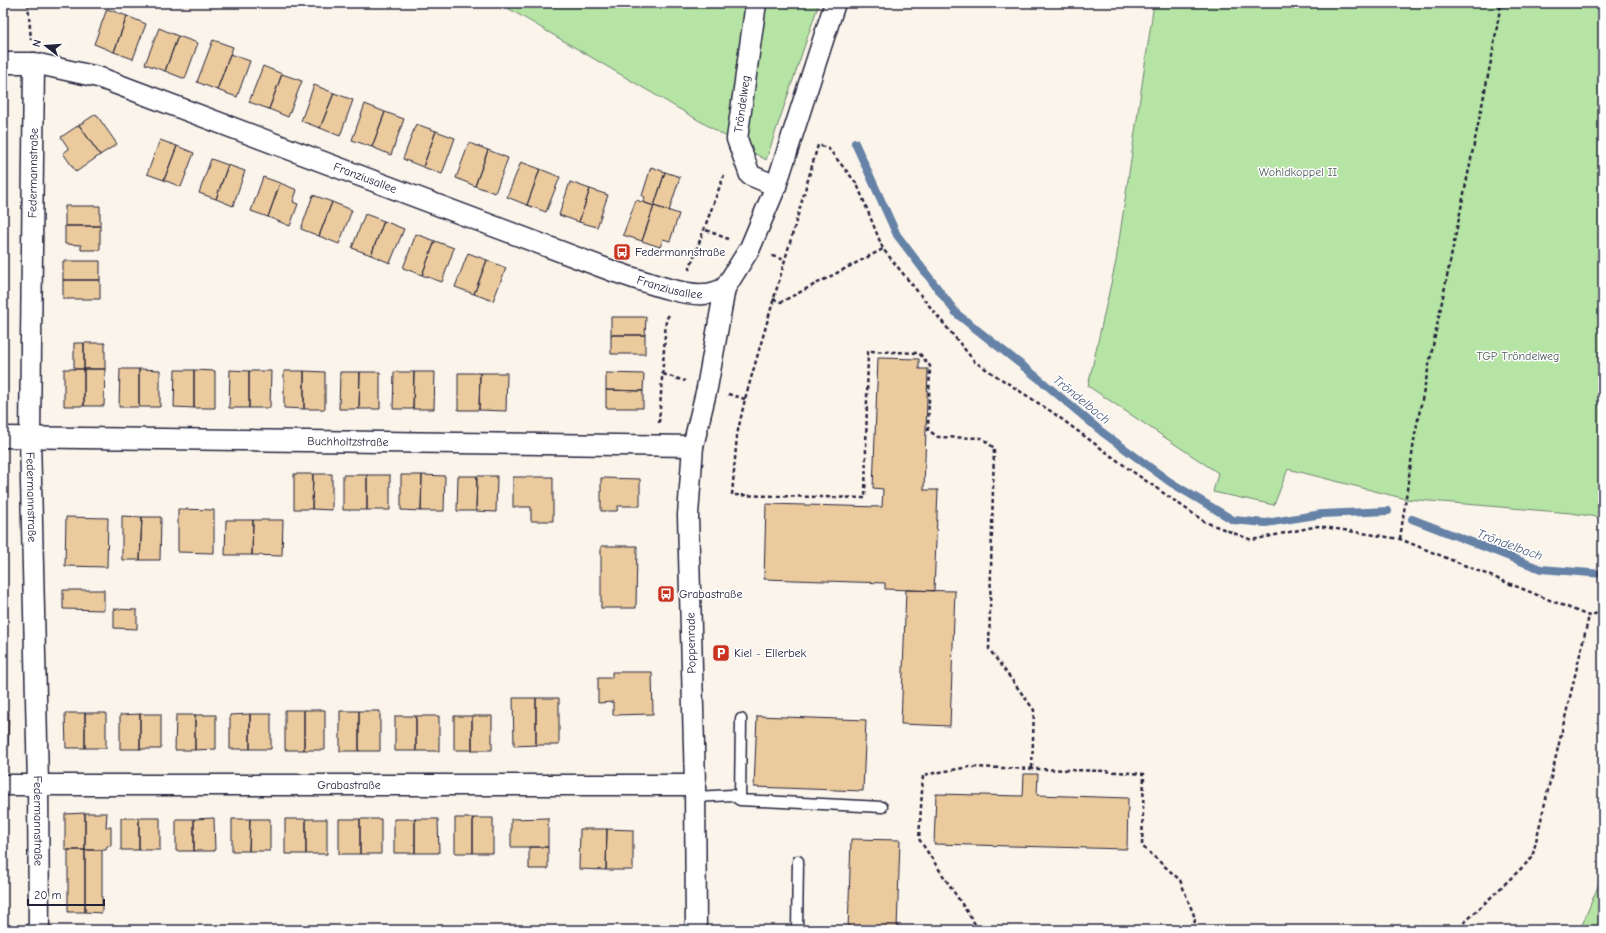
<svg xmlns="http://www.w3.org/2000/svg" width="1606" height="933" font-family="'Comic Neue',sans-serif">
	<rect width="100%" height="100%" fill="#fbf4eb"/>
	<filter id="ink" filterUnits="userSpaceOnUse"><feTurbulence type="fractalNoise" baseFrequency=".025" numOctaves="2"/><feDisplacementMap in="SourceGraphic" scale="8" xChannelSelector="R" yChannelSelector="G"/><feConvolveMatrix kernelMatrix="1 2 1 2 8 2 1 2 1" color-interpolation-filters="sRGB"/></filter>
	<g filter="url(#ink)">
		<path fill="#b5e4a4" stroke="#6c8370" d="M 499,3 L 819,3 L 766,160 Z
			M 1154,3 L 1603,3 L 1603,518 L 1571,513 L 1406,499 L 1288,469 L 1274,505 L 1213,492 L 1218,473 L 1088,386 L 1116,261 Z
			M 1603,874 L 1603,930 L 1580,930 Z"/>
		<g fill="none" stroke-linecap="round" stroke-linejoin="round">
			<path stroke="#6683a7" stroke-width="8" d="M 855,143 L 897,235 L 957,314 L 1038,378 L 1102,432 L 1170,482 L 1233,520 L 1266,523 L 1322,514 L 1388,511
				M 1412,519 L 1541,569 L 1603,574"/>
		</g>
		<path fill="#ebca9d" stroke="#22223b" d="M 107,9 L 127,16 L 114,52 L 94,44 Z
			M 127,16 L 146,24 L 133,59 L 114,52 Z
			M 159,28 L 178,36 L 165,71 L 145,64 Z
			M 178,36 L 198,43 L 185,79 L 165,71 Z
			M 213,40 L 233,47 L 217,90 L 197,82 Z
			M 230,54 L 250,61 L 237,97 L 217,90 Z
			M 263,66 L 282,74 L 269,109 L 249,102 Z
			M 282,74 L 302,81 L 288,117 L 269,109 Z
			M 314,85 L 334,93 L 320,128 L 301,121 Z
			M 334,93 L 353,100 L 340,136 L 320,128 Z
			M 365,104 L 385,112 L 372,147 L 352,140 Z
			M 385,112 L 404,119 L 391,155 L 372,147 Z
			M 96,114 L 117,144 L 100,155 L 79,125 Z
			M 416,124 L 436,131 L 423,167 L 403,159 Z
			M 79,125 L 100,155 L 76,172 L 63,153 L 69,149 L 61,137 Z
			M 436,131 L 455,138 L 442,174 L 423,167 Z
			M 160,140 L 177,146 L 164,180 L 147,174 Z
			M 469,143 L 488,150 L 475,186 L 456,178 Z
			M 177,146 L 194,153 L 181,187 L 164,180 Z
			M 488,150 L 508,158 L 495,193 L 475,186 Z
			M 211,159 L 228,165 L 216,199 L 199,193 Z
			M 521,162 L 540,169 L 527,205 L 507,197 Z
			M 228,165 L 245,171 L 233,206 L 216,199 Z
			M 651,167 L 665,172 L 654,206 L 643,202 L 645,197 L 642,196 Z
			M 540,169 L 560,177 L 546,212 L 527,205 Z
			M 665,172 L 680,177 L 669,211 L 654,206 Z
			M 263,177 L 280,183 L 268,217 L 251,211 Z
			M 570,182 L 590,189 L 579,222 L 559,215 Z
			M 280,183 L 297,190 L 293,202 L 298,204 L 290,226 L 268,217 Z
			M 590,189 L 608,195 L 597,227 L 579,222 Z
			M 313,195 L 332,202 L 319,236 L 301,229 Z
			M 636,200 L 654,206 L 642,241 L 623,235 Z
			M 332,202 L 352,210 L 339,244 L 319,236 Z
			M 65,206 L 100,206 L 100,226 L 65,226 Z
			M 654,206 L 679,214 L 670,241 L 663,239 L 660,247 L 642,241 Z
			M 365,214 L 384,221 L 371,255 L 352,248 Z
			M 384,221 L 404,229 L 390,263 L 371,255 Z
			M 65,226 L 100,226 L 100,250 L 81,250 L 81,245 L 65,244 Z
			M 416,234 L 435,241 L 422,275 L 403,268 Z
			M 435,241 L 454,248 L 442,282 L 422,275 Z
			M 468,253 L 487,260 L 474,294 L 455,287 Z
			M 487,260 L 506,268 L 493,301 L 474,294 Z
			M 63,261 L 100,261 L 100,280 L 63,280 Z
			M 63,280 L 100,280 L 100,299 L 63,299 Z
			M 611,317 L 646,317 L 645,335 L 611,335 Z
			M 611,335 L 645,335 L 645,354 L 611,354 Z
			M 74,343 L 84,343 L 84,369 L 74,369 Z
			M 84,343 L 105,343 L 105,369 L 84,369 Z
			M 878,358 L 919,359 L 919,369 L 928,369 L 924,490 L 938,490 L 934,591 L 885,589 L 885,583 L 764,579 L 766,504 L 882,507 L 883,489 L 873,488 Z
			M 64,369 L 84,369 L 84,406 L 64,406 Z
			M 84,369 L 105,369 L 104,406 L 84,406 Z
			M 120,369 L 139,369 L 139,407 L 119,407 Z
			M 139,369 L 160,370 L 160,407 L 139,407 Z
			M 175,370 L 194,370 L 194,408 L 174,407 Z
			M 194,370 L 215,371 L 215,408 L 194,408 Z
			M 230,370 L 249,371 L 249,408 L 229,408 Z
			M 249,371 L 271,371 L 270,408 L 249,408 Z
			M 284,371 L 304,371 L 304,409 L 284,408 Z
			M 304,371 L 325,372 L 325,409 L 304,409 Z
			M 340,372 L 360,372 L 359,409 L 339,409 Z
			M 360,372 L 380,372 L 380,409 L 359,409 Z
			M 394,372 L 414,372 L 413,409 L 393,409 Z
			M 414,372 L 435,372 L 434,409 L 413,409 Z
			M 458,373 L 480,373 L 479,410 L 458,410 Z
			M 480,373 L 507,373 L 506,411 L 479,410 Z
			M 606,373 L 644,374 L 643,391 L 606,390 Z
			M 606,390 L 643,391 L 643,408 L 606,408 Z
			M 294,474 L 313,474 L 312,509 L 294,509 Z
			M 313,474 L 332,474 L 332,510 L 312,509 Z
			M 343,475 L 367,475 L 367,510 L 343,510 Z
			M 367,475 L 390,475 L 390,510 L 367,510 Z
			M 401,475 L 422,475 L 421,511 L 401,510 Z
			M 422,475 L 445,476 L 444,511 L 421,511 Z
			M 458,476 L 477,476 L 476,511 L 457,511 Z
			M 477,476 L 497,476 L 496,512 L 476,511 Z
			M 513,477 L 553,477 L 553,521 L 531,521 L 531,507 L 513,507 Z
			M 601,478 L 640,479 L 640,506 L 618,506 L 617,511 L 601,511 Z
			M 178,509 L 214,510 L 214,553 L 178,552 Z
			M 122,516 L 142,517 L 140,560 L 122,560 Z
			M 66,517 L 108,518 L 107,567 L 65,566 Z
			M 142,517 L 161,517 L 160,560 L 140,560 Z
			M 226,520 L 253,520 L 252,555 L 225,555 Z
			M 253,520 L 283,520 L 282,556 L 252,555 Z
			M 601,546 L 637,546 L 636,608 L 601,608 Z
			M 63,590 L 104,590 L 104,610 L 63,609 Z
			M 906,590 L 955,591 L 950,726 L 901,724 Z
			M 114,609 L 137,610 L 137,629 L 114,628 Z
			M 3,636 L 7,636 L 6,675 L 3,675 Z
			M 612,672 L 652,672 L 653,714 L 613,715 L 613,702 L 598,703 L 598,678 L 612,678 Z
			M 513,698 L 536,698 L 536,745 L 514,746 Z
			M 536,698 L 559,698 L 559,745 L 536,745 Z
			M 285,710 L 304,710 L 304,750 L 285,750 Z
			M 304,710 L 325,710 L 325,750 L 304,750 Z
			M 340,711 L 359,711 L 359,751 L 340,751 Z
			M 359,711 L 380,711 L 380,751 L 359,751 Z
			M 3,712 L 9,712 L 8,747 L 3,747 Z
			M 65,713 L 85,713 L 85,748 L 66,748 Z
			M 85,713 L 106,713 L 106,748 L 85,748 Z
			M 140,714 L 140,749 L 120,749 L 120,715 Z
			M 140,714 L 161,714 L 161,749 L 140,749 Z
			M 250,714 L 250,749 L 230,749 L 230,715 Z
			M 250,714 L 271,714 L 271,749 L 250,749 Z
			M 176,715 L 195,715 L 195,750 L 175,750 Z
			M 195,715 L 216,715 L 216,749 L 195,750 Z
			M 395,716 L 416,716 L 416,751 L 395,751 Z
			M 416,716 L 439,716 L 439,751 L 416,751 Z
			M 454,716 L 472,716 L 472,750 L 454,750 Z
			M 472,716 L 492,716 L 492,750 L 472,750 Z
			M 757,716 L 866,720 L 863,791 L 754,787 Z
			M 1024,774 L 1038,774 L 1037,795 L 1128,798 L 1127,849 L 934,844 L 936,794 L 1023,796 Z
			M 85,813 L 85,850 L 65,850 L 65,814 Z
			M 85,813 L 107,813 L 106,827 L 111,827 L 111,846 L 107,846 L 106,850 L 85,850 Z
			M 121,818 L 139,818 L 139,850 L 121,850 Z
			M 139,818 L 160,818 L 160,850 L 139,850 Z
			M 214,818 L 215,851 L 194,851 L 194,819 Z
			M 455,818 L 473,818 L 473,853 L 455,853 Z
			M 473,818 L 493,818 L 493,853 L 473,853 Z
			M 548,818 L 548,847 L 511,847 L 511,819 Z
			M 176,819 L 194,819 L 194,851 L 176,851 Z
			M 232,819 L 250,819 L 249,851 L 232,851 Z
			M 250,819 L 270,819 L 270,851 L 249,851 Z
			M 285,819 L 306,819 L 306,854 L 285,854 Z
			M 306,819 L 327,819 L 327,854 L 306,854 Z
			M 339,819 L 360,819 L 360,854 L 339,854 Z
			M 360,819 L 381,819 L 381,854 L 360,854 Z
			M 394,819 L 415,819 L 415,853 L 394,853 Z
			M 415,819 L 438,819 L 439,853 L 415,853 Z
			M 580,829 L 607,829 L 606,870 L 579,869 Z
			M 607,829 L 633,830 L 633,870 L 606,870 Z
			M 851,839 L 900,840 L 897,930 L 848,930 Z
			M 529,847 L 548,847 L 548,869 L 529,869 Z
			M 68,850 L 85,850 L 85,912 L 68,912 Z
			M 85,850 L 102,850 L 102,913 L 85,912 Z"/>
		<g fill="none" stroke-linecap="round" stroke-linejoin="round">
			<defs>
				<path id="service" d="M 695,797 L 732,795 L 740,800 L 882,807
					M 740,800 L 741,719
					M 797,930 L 798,861"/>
				<g id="minor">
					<path d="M 756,3 L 737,139 L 750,175 L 776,186"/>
					<path id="s1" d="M 3,63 L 34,63 L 98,77 L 615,272 C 639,279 680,296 704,294 C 712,294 719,291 725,288"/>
					<path id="s2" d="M 34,63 L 30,437 L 38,785 L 39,930"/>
					<path id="s3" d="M 3,437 L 693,446"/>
					<path id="s4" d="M 3,785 L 695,785"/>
					<path d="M 696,930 L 695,785 L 688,515 L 693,446 L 707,388 L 725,288 L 750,248 L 776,186 L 835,3"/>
				</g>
			</defs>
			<use href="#service" stroke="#22223b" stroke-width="13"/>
			<use href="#minor" stroke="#22223b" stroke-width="23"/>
			<path stroke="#22223b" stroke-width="2.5" stroke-dasharray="4 3" stroke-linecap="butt" d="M 28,3 L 31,40
				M 706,230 L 728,239
				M 772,256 L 785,260
				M 689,270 L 724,175
				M 773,299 L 781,302 L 883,249
				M 663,374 L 685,381
				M 728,394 L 745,399
				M 659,423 L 666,320 L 670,313
				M 1400,539 L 1415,434 L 1492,56 L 1501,3
				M 1032,768 L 1034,710 L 989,649 L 994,448 L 982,438 L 938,437 L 928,430 L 930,366 L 919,353 L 868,351 L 865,498 L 732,495 L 737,435 L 745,399 L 818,145 L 828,148 L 857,184 L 883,249 L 975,362 L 1052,412 L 1129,469 L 1205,522 L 1252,540 L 1318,526 L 1400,539 L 1589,616 L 1603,611
				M 979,930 L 919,839 L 923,775 L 969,767 L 1104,771 L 1144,774 L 1142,846 L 1180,880 L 1195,918 L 1194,930
				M 1462,930 L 1464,923 L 1532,858 L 1589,616"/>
			<use href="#service" stroke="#fff" stroke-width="10"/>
			<use href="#minor" stroke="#fff" stroke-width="20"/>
		</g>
	</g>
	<defs>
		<symbol id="bus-square" viewBox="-11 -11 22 22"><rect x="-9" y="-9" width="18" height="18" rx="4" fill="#c8321e" stroke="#fff"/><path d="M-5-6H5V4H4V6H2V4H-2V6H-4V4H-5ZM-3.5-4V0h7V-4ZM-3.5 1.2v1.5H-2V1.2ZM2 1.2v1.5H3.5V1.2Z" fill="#fff"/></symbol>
		<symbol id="parking-square" viewBox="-11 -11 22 22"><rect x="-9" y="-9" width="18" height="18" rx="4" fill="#c8321e" stroke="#fff"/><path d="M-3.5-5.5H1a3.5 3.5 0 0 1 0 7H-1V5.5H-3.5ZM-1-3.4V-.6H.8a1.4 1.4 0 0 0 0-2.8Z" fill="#fff"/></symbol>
	</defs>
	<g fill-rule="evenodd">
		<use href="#bus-square" x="612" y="242" width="20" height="20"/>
		<use href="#bus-square" x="656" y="584" width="20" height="20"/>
		<use href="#parking-square" x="711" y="643" width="20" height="20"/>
	</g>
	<g text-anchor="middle" stroke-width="3" stroke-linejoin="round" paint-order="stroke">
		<g font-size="12" fill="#22223b" stroke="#fff">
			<text transform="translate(742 104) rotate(-82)" y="4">Tröndelweg</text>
			<text transform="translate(33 173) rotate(-89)" y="4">Federmannstraße</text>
			<text dy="4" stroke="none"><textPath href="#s1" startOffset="382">Franziusallee</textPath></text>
			<text dy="4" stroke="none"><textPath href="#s1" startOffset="706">Franziusallee</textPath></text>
			<text dy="4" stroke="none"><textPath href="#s3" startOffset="345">Buchholtzstraße</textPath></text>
			<text dy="4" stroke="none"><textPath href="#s2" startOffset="434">Federmannstraße</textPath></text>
			<text transform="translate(691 643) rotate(-91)" y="4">Poppenrade</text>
			<text dy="4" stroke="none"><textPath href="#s4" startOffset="346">Grabastraße</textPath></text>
			<text dy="4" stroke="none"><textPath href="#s2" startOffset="758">Federmannstraße</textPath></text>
		</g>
		<g font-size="12" fill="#4e5c5a" stroke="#fff">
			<text x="1298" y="176">Wohldkoppel II</text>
			<text x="1518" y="360">TGP Tröndelweg</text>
		</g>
		<g font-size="12" fill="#22223b" stroke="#fff" text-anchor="start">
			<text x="635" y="256">Federmannstraße</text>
			<text x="679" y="598">Grabastraße</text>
			<text x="734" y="657">Kiel - Ellerbek</text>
		</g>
		<g font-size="13" font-style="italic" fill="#4a5a7a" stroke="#fff">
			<text transform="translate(1082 399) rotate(39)" y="5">Tröndelbach</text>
			<text transform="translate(1510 544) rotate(20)" y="5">Tröndelbach</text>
		</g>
	</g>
	<rect width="1606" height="933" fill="none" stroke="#fff" stroke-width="16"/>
	<rect x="8" y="8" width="1590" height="917" fill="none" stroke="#22223b" stroke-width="1.5" filter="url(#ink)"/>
	<g transform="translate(46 46) rotate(287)" stroke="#ffffff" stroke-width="3" paint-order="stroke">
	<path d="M0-3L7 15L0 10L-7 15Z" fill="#22223b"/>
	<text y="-6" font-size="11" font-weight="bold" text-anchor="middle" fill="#22223b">N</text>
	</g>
	<path d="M28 899v6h76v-6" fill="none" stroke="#22223b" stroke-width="2"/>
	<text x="34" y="899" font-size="12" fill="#22223b" stroke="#ffffff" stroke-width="3" paint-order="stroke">20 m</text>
</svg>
